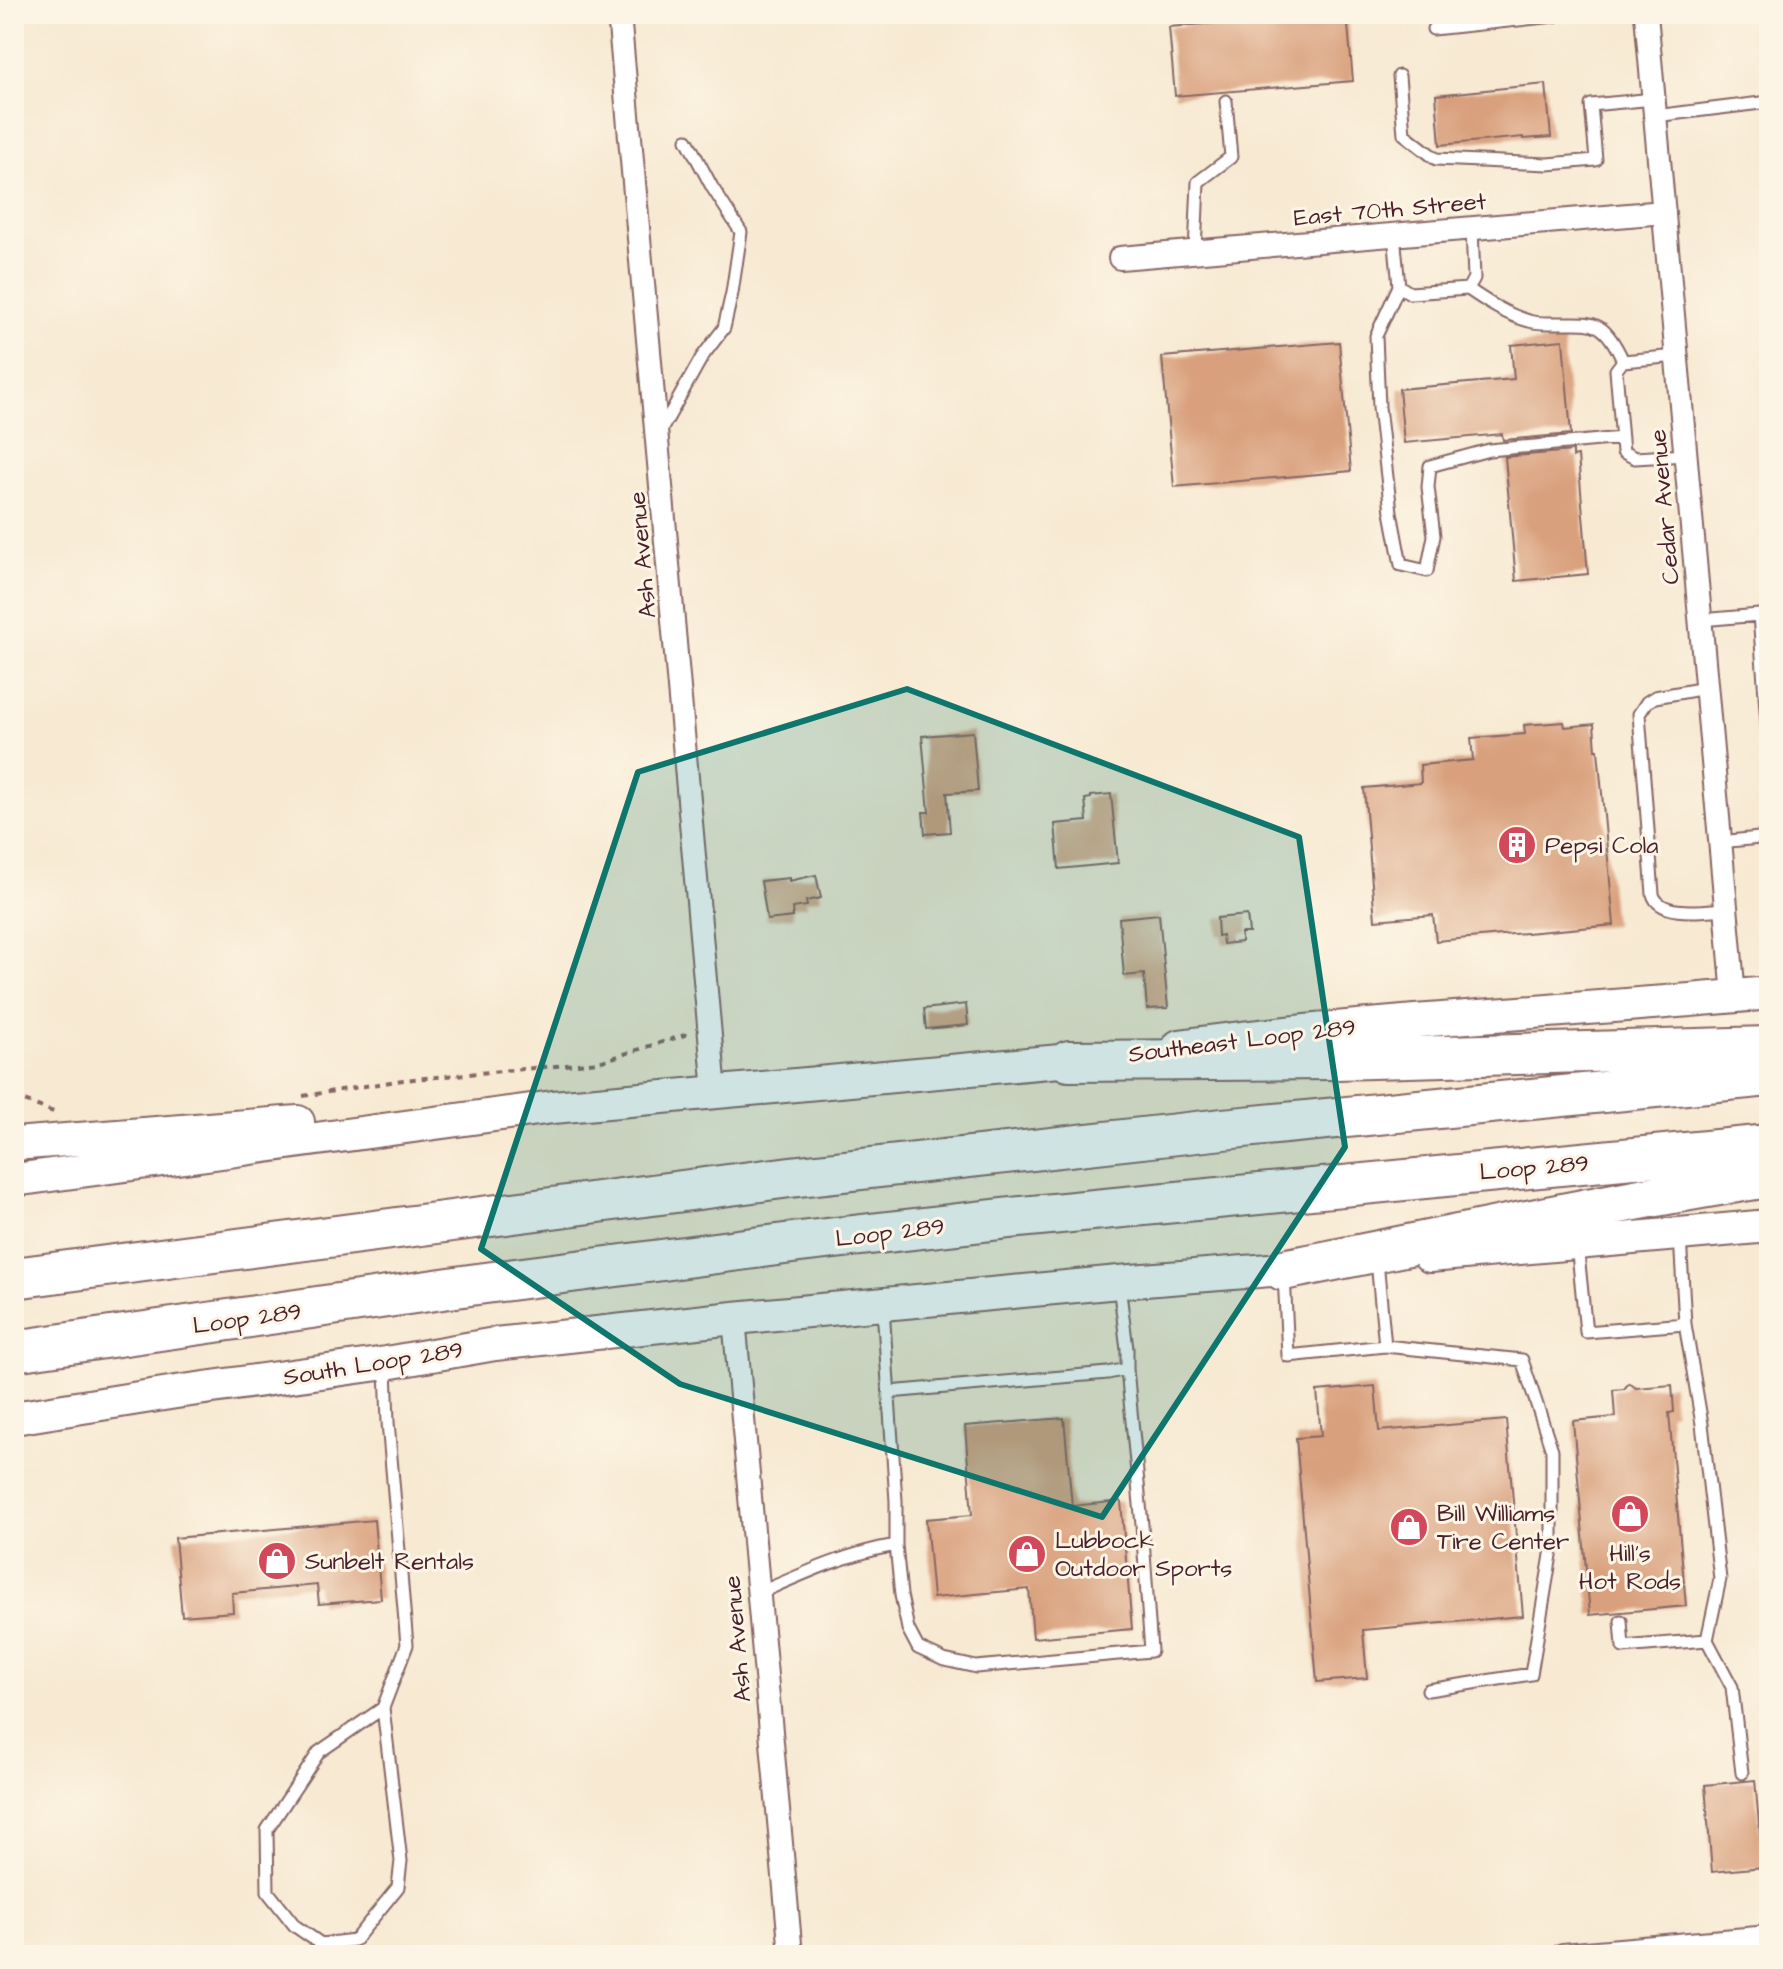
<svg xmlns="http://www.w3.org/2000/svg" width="1783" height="1969" font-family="'Architects Daughter',sans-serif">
	<rect width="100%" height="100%" fill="#fcf5e5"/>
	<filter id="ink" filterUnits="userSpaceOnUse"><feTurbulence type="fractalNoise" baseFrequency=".0125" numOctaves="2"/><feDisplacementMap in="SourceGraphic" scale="16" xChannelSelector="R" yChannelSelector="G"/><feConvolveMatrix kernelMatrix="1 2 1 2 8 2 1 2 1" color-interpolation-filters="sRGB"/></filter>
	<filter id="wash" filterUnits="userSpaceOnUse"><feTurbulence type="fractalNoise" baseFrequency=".006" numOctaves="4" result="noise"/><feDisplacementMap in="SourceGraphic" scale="32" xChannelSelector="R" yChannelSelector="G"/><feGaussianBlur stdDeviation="1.8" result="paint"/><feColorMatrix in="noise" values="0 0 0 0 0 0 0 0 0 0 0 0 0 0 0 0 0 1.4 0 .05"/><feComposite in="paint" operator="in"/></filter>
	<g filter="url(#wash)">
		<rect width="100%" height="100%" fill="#f7e9d2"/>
		<g id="blocks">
			<path fill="#d9a07d" d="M 1226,14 L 1347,14 L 1353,81 L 1175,96 L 1169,27 L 1227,22 Z
				M 1546,84 L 1551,137 L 1523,139 L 1523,137 L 1440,145 L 1436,95 Z
				M 1563,340 L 1571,434 L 1503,440 L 1502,434 L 1404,443 L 1399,389 L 1514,379 L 1511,345 Z
				M 1339,342 L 1351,471 L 1174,487 L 1162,357 Z
				M 1573,451 L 1573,457 L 1578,456 L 1588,574 L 1516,581 L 1505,457 Z
				M 1564,722 L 1565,727 L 1594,724 L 1596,750 L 1598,750 L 1614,925 L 1436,941 L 1433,915 L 1375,920 L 1364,788 L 1421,783 L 1420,765 L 1473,760 L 1471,738 L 1525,734 L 1524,725 Z
				M 973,732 L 978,791 L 947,793 L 950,832 L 925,834 L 923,812 L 929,812 L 922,736 Z
				M 1111,794 L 1118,863 L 1059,869 L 1055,824 L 1087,821 L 1085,799 L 1091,798 L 1091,796 Z
				M 816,875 L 821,898 L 806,901 L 807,906 L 792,908 L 793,917 L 767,920 L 761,881 L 789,878 L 789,881 Z
				M 1159,914 L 1168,1008 L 1147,1009 L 1144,974 L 1124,976 L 1119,918 Z
				M 1247,915 L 1249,933 L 1241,933 L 1241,942 L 1223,944 L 1222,935 L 1218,936 L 1217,918 Z
				M 966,1004 L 968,1025 L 926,1029 L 924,1009 Z
				M 1629,1383 L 1636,1388 L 1672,1385 L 1674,1412 L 1669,1413 L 1686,1606 L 1590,1615 L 1573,1421 L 1615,1417 L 1613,1390 L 1624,1389 Z
				M 1375,1386 L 1379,1431 L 1506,1420 L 1523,1616 L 1363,1630 L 1367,1678 L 1317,1682 L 1296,1438 L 1321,1436 L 1317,1391 Z
				M 1064,1418 L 1072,1506 L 1121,1501 L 1132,1629 L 1033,1638 L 1029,1589 L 933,1598 L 926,1519 L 972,1515 L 965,1426 Z
				M 374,1520 L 381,1599 L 319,1604 L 317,1585 L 232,1593 L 233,1612 L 182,1616 L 175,1538 Z
				M 1755,1780 L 1763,1867 L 1712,1872 L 1705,1785 Z"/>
		</g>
	</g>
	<g filter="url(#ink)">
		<use href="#blocks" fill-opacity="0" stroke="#876665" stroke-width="2"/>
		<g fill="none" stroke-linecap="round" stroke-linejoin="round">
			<defs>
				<path id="lane" d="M 1433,29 L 1555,16 L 1557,14
					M 1399,76 L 1404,134 L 1436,159 L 1548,164 L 1596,160 L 1591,105 L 1654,99
					M 1655,116 L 1769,102
					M 1394,235 L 1399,286 L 1410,293 L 1468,289 L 1474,278 L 1472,228
					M 1195,252 L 1198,182 L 1231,157 L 1226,101
					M 1399,286 L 1376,336 L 1379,407 L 1391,512 L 1401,565 L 1427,571 L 1434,536 L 1428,487 L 1430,466 L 1489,450 L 1622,438
					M 1468,289 C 1487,302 1507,315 1529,321 C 1535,323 1542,323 1548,323 C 1592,324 1602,315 1623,361
					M 1677,356 L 1623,361 L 1616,370 L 1623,452 L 1635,458 L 1686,455
					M 660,432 L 702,357 L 724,328 L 732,293 L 741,232 L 712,187 L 687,140
					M 1701,620 L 1759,615 L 1769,750
					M 1706,688 L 1655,697 L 1647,702 L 1639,714 L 1653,894 C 1659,918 1706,910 1726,909
					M 1720,842 L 1769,837
					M 1577,1244 L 1586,1332 L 1685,1324 L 1680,1236
					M 1284,1274 L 1288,1356 L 1385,1346 L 1377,1261
					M 1685,1324 L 1702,1424 L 1720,1579 L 1707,1640 L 1732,1687 L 1742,1773
					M 1385,1346 L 1522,1360 L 1552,1450 L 1552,1549 L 1531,1674 L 1428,1690
					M 889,1392 L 1108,1373 L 1127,1369 L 1127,1349 L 1119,1285
					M 896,1545 L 901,1595 L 908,1629 L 918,1648 L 944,1660 L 976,1667 L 1151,1651 L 1142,1525 L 1127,1369
					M 759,1593 C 805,1573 845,1554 896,1545 L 896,1501 L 883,1308
					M 1621,1621 L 1623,1647 L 1707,1640
					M 383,1708 L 401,1861 L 398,1887 L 355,1940 L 321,1944 L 295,1926 L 268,1892 L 267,1830 L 319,1752 L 383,1708 L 407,1645 L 388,1422 L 386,1368"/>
				<path id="street" d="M 619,14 L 715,1092
					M 1646,14 L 1734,996
					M 1120,258 L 1664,212
					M 734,1318 L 791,1955
					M 1563,1955 L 1769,1937"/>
				<path id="secondary" d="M 1179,1046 C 1374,1019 1572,1012 1769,993
					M 14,1144 L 298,1122
					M 14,1180 L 553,1107 L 1093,1058
					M 1430,1256 L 1769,1226
					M 14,1418 L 176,1392 L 386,1363 L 495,1344 L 734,1318 L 1119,1282 L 1308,1267"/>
				<path id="highway" d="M 1069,1061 L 1337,1059 L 1769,1047
					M 1283,1270 C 1445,1239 1606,1202 1769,1177
					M 14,1278 L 790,1177 L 1223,1129 L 1769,1076
					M 14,1351 L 470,1285 L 800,1242 L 1010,1218 L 1769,1145"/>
			</defs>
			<use href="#lane" stroke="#876665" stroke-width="15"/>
			<use href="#street" stroke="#876665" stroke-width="26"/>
			<use href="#secondary" stroke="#876665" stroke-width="36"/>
			<use href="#highway" stroke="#876665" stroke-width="44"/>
			<path stroke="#876665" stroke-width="4" stroke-dasharray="6 6" stroke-linecap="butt" d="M 303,1096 L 403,1080 L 599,1062 L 688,1034
				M 14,1097 L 56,1113"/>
			<use href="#lane" stroke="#fff" stroke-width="11"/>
			<use href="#street" stroke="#fff" stroke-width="22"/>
			<use href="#secondary" stroke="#fff" stroke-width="32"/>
			<use href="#highway" stroke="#fff" stroke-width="40"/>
		</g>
	</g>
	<path fill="#0f766e" fill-opacity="0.2" stroke="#0f766e" stroke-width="6" stroke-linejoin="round" d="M 907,689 L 1299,837 L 1345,1147 L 1102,1517 L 680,1384 L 481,1249 L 638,772 Z"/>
	<defs>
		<symbol id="building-disc" viewBox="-11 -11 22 22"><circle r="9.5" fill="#d1495b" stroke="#fcf5e5"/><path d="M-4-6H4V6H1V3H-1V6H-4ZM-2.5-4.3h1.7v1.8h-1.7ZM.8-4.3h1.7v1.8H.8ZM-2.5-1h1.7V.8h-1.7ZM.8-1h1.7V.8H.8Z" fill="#fff"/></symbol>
		<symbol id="shop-disc" viewBox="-11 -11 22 22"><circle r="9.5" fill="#d1495b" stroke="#fcf5e5"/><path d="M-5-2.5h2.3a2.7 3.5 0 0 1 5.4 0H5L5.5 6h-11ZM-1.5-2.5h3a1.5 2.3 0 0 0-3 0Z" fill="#fff"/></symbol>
	</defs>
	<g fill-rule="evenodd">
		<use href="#building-disc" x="1495" y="823" width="44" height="44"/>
		<use href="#shop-disc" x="1608" y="1492" width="44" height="44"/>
		<use href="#shop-disc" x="1387" y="1505" width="44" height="44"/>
		<use href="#shop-disc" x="1005" y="1532" width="44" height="44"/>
		<use href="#shop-disc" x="255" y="1539" width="44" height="44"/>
	</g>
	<g text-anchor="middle" stroke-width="6" stroke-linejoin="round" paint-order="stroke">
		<g font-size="24" fill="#4a1f2b" stroke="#fcf5e5">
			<text transform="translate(1390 209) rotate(-5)" y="8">East 70th Street</text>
			<text transform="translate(1664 507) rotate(-95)" y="8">Cedar Avenue</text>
			<text transform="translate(642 555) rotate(-95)" y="8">Ash Avenue</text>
			<text transform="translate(1242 1040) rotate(-7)" y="8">Southeast Loop 289</text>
			<text transform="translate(1534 1167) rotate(-5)" y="8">Loop 289</text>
			<text transform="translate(890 1232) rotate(-7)" y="8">Loop 289</text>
			<text transform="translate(247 1318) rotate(-8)" y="8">Loop 289</text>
			<text transform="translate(373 1363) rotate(-9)" y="8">South Loop 289</text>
			<text transform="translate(737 1639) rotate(-95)" y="8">Ash Avenue</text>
		</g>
		<g font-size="24" fill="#4a1f2b" stroke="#fcf5e5" text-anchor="start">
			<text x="1545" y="853">Pepsi Cola</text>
			<text x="1437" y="1521">Bill Williams<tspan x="1437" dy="28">Tire Center</tspan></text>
			<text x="1055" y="1548">Lubbock<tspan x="1055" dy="28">Outdoor Sports</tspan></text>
			<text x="1630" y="1561" text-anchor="middle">Hill's<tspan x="1630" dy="28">Hot Rods</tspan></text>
			<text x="305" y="1569">Sunbelt Rentals</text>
		</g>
	</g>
	<rect width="1783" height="1969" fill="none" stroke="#fcf5e5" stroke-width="48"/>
</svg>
